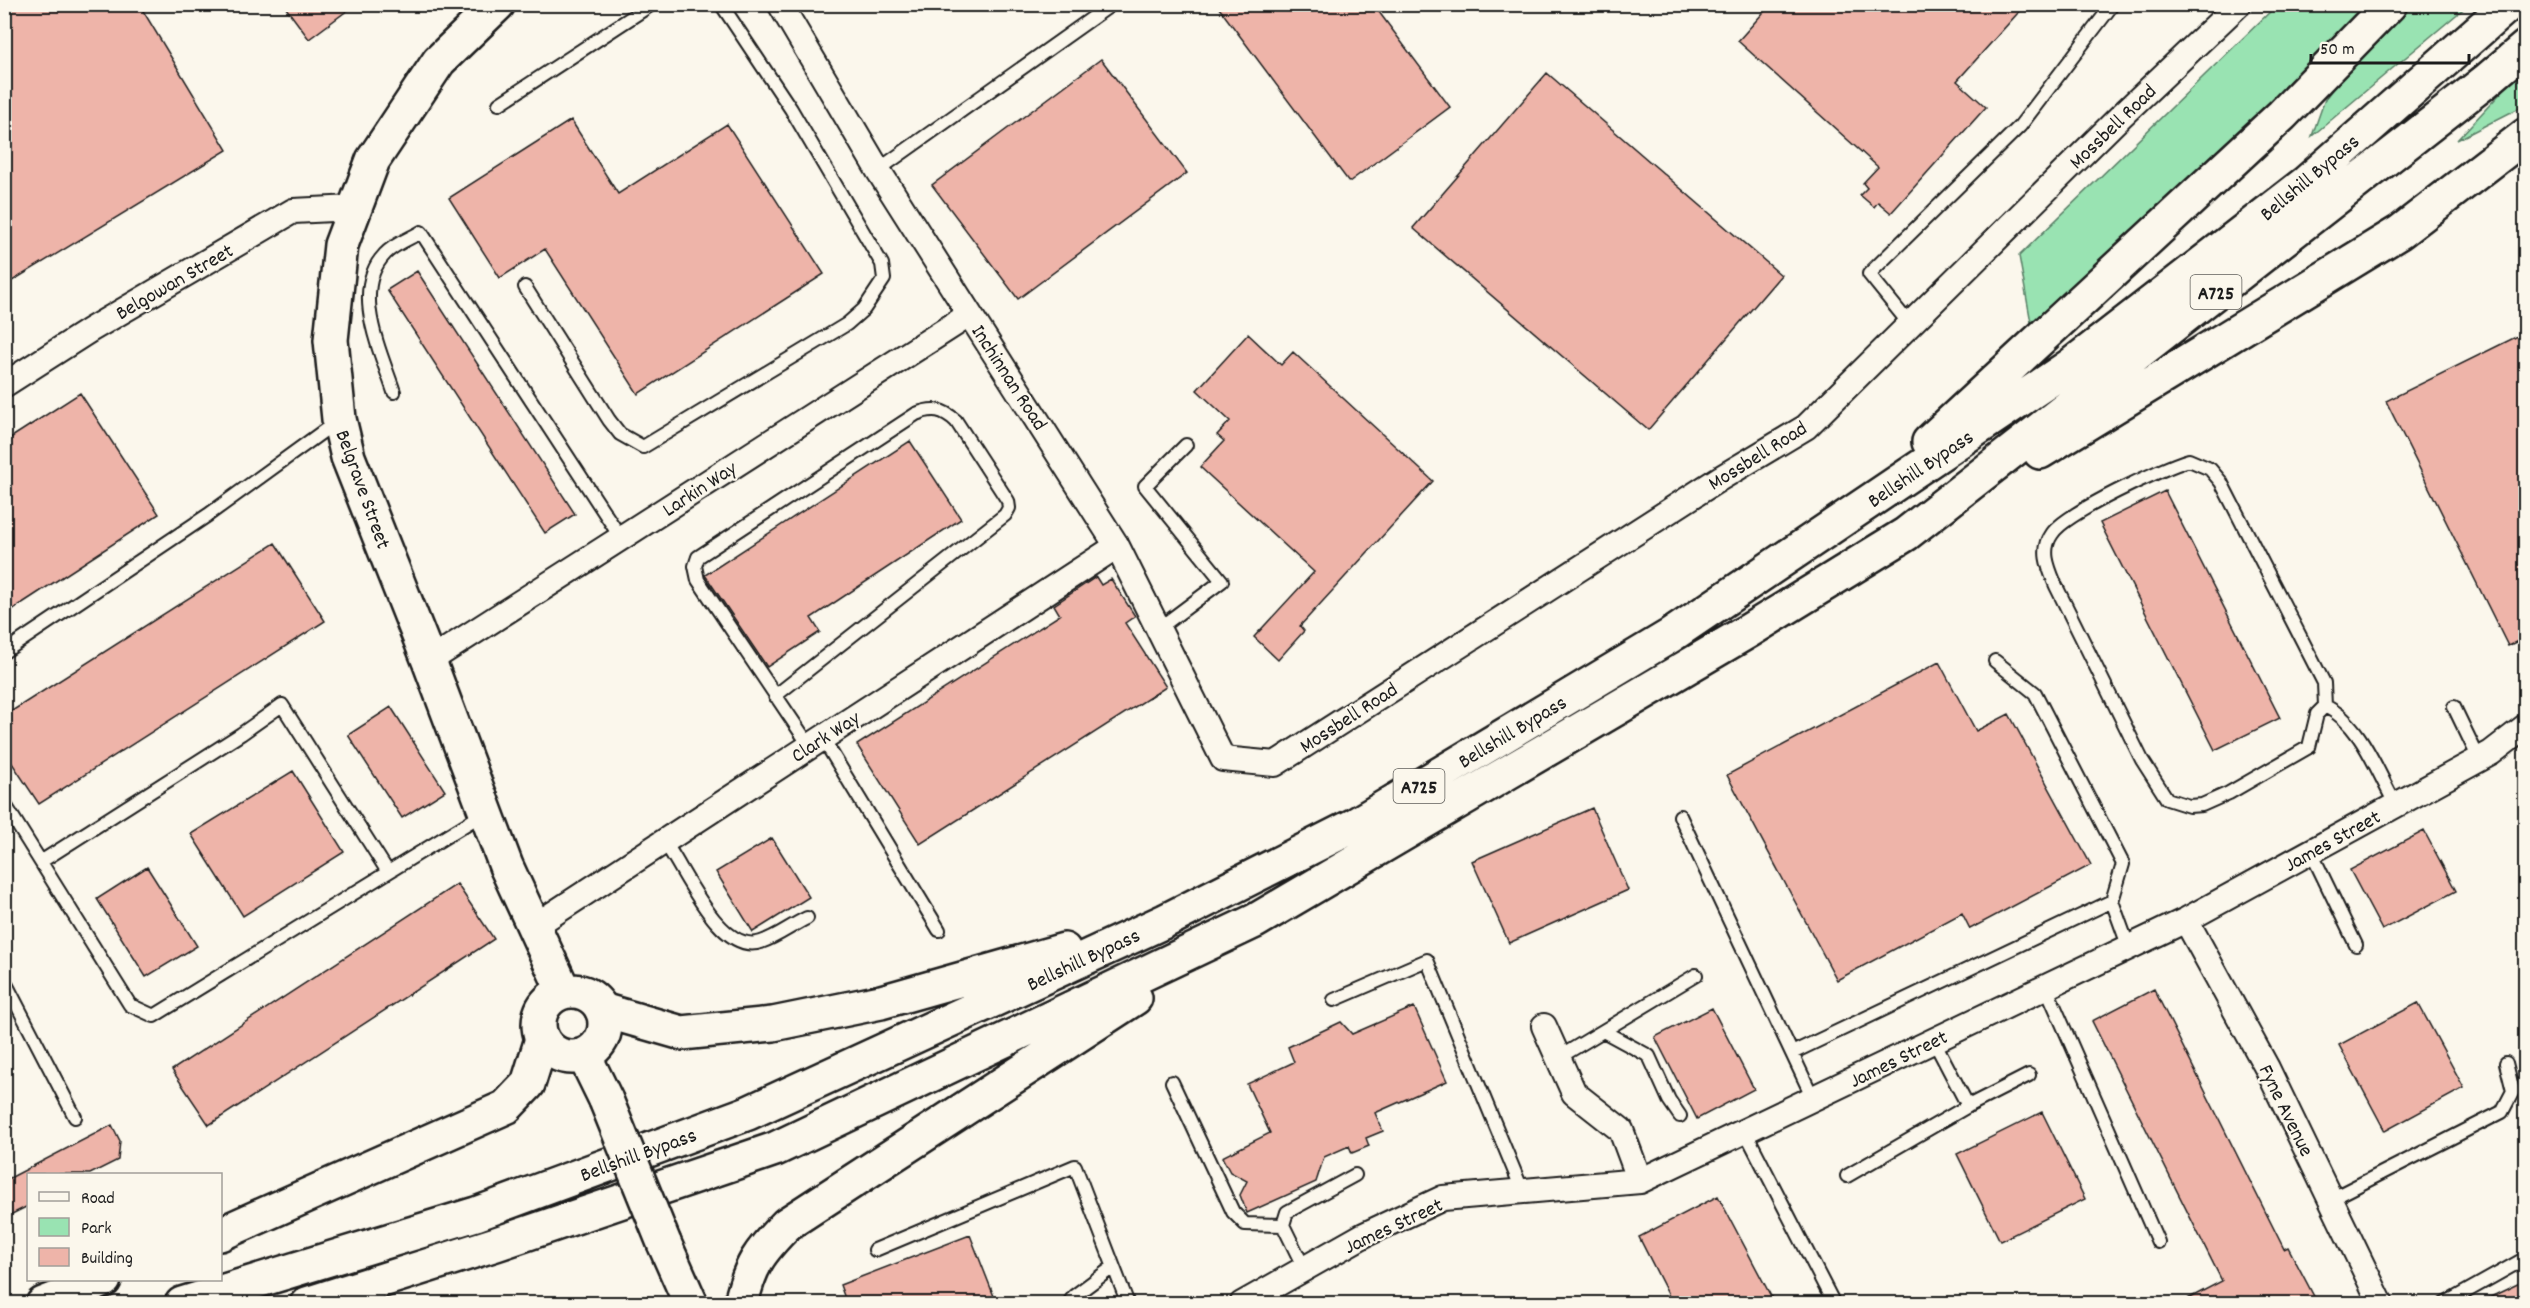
<svg xmlns="http://www.w3.org/2000/svg" width="2530" height="1308" font-family="Dekko,sans-serif">
	<rect width="100%" height="100%" fill="#fbf7ec"/>
	<filter id="ink" filterUnits="userSpaceOnUse"><feTurbulence type="fractalNoise" baseFrequency=".0167" numOctaves="2"/><feDisplacementMap in="SourceGraphic" scale="12" xChannelSelector="R" yChannelSelector="G"/><feConvolveMatrix kernelMatrix="1 2 1 2 8 2 1 2 1" color-interpolation-filters="sRGB"/></filter>
	<g filter="url(#ink)">
		<path fill="#99e3b2" stroke="#5a8067" stroke-width="1.5" d="M 2277,5 L 2369,5 L 2279,100 L 2032,328 L 2019,256 Z
			M 2408,5 L 2468,5 L 2312,136 L 2325,99 L 2361,50 Z
			M 2525,67 L 2525,105 L 2457,140 Z"/>
		<path fill="#eeb4a9" stroke="#1c1c1c" stroke-width="1.5" d="M 4,4 L 139,4 L 227,150 L 4,286 Z
			M 283,4 L 356,4 L 309,39 Z
			M 1216,4 L 1373,4 L 1450,107 L 1349,182 Z
			M 1771,4 L 2026,4 L 1957,81 L 1986,107 L 1891,213 L 1878,202 L 1874,207 L 1860,195 L 1867,188 L 1863,183 L 1878,167 L 1738,41 Z
			M 1101,59 L 1187,173 L 1018,299 L 932,185 Z
			M 1547,73 L 1781,275 L 1648,430 L 1413,228 Z
			M 571,120 L 618,194 L 727,124 L 824,274 L 638,394 L 545,249 L 500,278 L 449,198 Z
			M 417,271 L 575,514 L 545,533 L 387,290 Z
			M 2526,332 L 2526,637 L 2508,646 L 2386,401 Z
			M 1248,334 L 1281,365 L 1293,352 L 1433,481 L 1300,626 L 1304,631 L 1278,660 L 1254,637 L 1314,572 L 1200,467 L 1224,441 L 1217,435 L 1230,421 L 1197,390 Z
			M 80,393 L 159,514 L 4,615 L 4,442 Z
			M 910,441 L 961,519 L 811,618 L 820,632 L 767,667 L 705,575 Z
			M 2165,491 L 2280,718 L 2215,750 L 2100,523 Z
			M 275,543 L 325,621 L 39,804 L 4,751 L 4,716 Z
			M 1096,577 L 1101,585 L 1111,579 L 1135,616 L 1125,623 L 1166,687 L 920,844 L 857,745 L 1060,615 L 1054,605 Z
			M 1939,662 L 1976,731 L 2009,714 L 2091,865 L 1970,929 L 1962,913 L 1837,980 L 1727,775 Z
			M 391,707 L 445,791 L 402,818 L 348,735 Z
			M 293,771 L 344,852 L 243,916 L 191,834 Z
			M 1592,808 L 1628,890 L 1509,943 L 1472,861 Z
			M 2424,831 L 2456,891 L 2382,930 L 2350,870 Z
			M 772,838 L 809,897 L 753,932 L 716,872 Z
			M 147,867 L 197,946 L 146,977 L 97,899 Z
			M 457,884 L 494,939 L 209,1125 L 172,1070 Z
			M 2154,989 L 2284,1249 L 2288,1247 L 2318,1304 L 2178,1304 L 2222,1281 L 2092,1021 Z
			M 2418,1003 L 2464,1088 L 2385,1131 L 2339,1045 Z
			M 1414,1007 L 1447,1081 L 1375,1113 L 1383,1131 L 1366,1138 L 1369,1146 L 1352,1153 L 1349,1146 L 1324,1157 L 1316,1182 L 1247,1213 L 1240,1195 L 1247,1181 L 1230,1172 L 1222,1157 L 1270,1133 L 1247,1084 L 1294,1062 L 1288,1047 L 1341,1022 L 1352,1034 Z
			M 1712,1008 L 1754,1089 L 1697,1119 L 1655,1037 Z
			M 2042,1112 L 2085,1199 L 2000,1241 L 1957,1154 Z
			M 112,1125 L 120,1141 L 118,1160 L 90,1174 L 28,1174 L 28,1206 L 4,1218 L 4,1181 Z
			M 1718,1196 L 1775,1304 L 1673,1304 L 1639,1237 Z
			M 970,1235 L 997,1304 L 847,1304 L 840,1285 Z
			M 2526,1280 L 2526,1304 L 2476,1304 Z"/>
		<g fill="none" stroke-linecap="round" stroke-linejoin="round">
			<defs>
				<path id="lane" d="M 499,104 L 652,4
					M 878,170 L 1112,4
					M 525,287 L 609,420 L 620,434 L 643,447 L 847,324 L 864,309 L 884,279 L 882,264 L 791,109 L 721,4
					M 1911,326 L 1869,274 L 2020,126 L 2113,4
					M 394,392 C 381,352 350,290 385,254 C 394,244 411,238 421,232 L 621,538
					M 2189,460 L 2210,469 L 2221,482 L 2324,683 L 2325,706 L 2317,714 L 2309,747 L 2229,793 L 2202,805 L 2189,806 L 2167,799 L 2142,760 L 2056,586 C 2049,569 2040,551 2052,534 C 2065,513 2164,467 2189,460 Z
					M 1158,629 L 1222,581 L 1145,486 L 1186,445
					M 4,652 L 208,515 L 336,422
					M 1995,661 L 2035,693 L 2123,864 L 2112,901 L 2129,948
					M 775,696 L 1005,515 L 1009,508 L 1008,501 L 956,421 C 943,409 933,407 916,414 L 698,557 L 695,566 L 698,580 L 809,745
					M 2325,706 C 2361,723 2377,772 2396,805
					M 2454,707 L 2479,759
					M 822,737 L 939,930
					M 4,803 L 130,1005 L 154,1016 L 486,812
					M 1680,816 L 1813,1098
					M 663,840 C 684,867 719,956 761,942 C 777,937 792,925 807,918
					M 2311,852 L 2356,945
					M 42,861 L 241,734 L 282,705 L 388,872
					M 4,980 L 75,1117
					M 2046,987 L 2158,1242
					M 1334,1000 L 1427,960 L 1523,1192
					M 1603,1031 L 1649,1056 L 1669,1100 L 1680,1116
					M 1792,1053 L 2112,901
					M 1558,1058 L 1696,975
					M 1172,1082 L 1233,1212 L 1245,1224 L 1283,1225
					M 1968,1106 L 2029,1075
					M 1745,1131 L 1834,1304
					M 1847,1176 L 1968,1106 L 1934,1041
					M 2331,1199 L 2502,1112 L 2513,1091 L 2506,1063
					M 875,1250 L 1075,1166 L 1128,1304
					M 1304,1268 L 1283,1225 L 1287,1212 L 1355,1175
					M 1068,1304 L 1074,1296 L 1113,1267
					M 2444,1304 L 2526,1258"/>
				<path id="street" d="M 780,4 L 878,170 L 1117,546 L 1223,759 L 1275,764 L 1719,479 L 1806,427 L 2122,115 L 2239,4
					M 4,385 L 90,330 L 293,211 L 353,208
					M 429,661 L 969,315
					M 2186,920 L 2267,1068 L 2381,1304
					M 533,927 L 1117,546
					M 1544,1026 L 1574,1093 L 1621,1130 L 1640,1181
					M 1242,1304 L 1364,1235 L 1443,1198 L 1640,1181 L 2186,920 L 2491,753 L 2526,726"/>
				<path id="secondary" d="M 498,4 L 439,61 L 373,160 L 341,245 L 331,340 L 339,419 L 348,457 L 429,661 L 506,866 L 564,992
					M539 1024a33 33 0 1 1 66 0a33 33 0 1 1-66 0Z
					M 584,1055 L 606,1100
					M 664,1243 L 691,1304"/>
				<path id="highway" d="M 1929,442 L 2282,115 L 2390,4
					M 2040,452 L 2400,232 L 2526,135
					M 602,1010 L 682,1033 L 773,1024 L 881,1002 L 1064,950
					M 220,1234 L 506,1107 L 528,1084 L 542,1039
					M 43,1304 L 104,1280
					M 182,1304 L 476,1214 L 748,1113 L 1165,921 L 1355,825 L 1670,636 L 2070,366 L 2307,182 L 2509,4
					M 307,1304 L 496,1244 L 775,1149 L 1255,921 L 1750,630 L 1906,534 L 2486,81 L 2526,47
					M 741,1304 C 749,1266 760,1251 787,1224 L 1135,998"/>
			</defs>
			<use href="#lane" stroke="#1c1c1c" stroke-width="16"/>
			<use href="#street" stroke="#1c1c1c" stroke-width="28"/>
			<use href="#secondary" stroke="#1c1c1c" stroke-width="38"/>
			<use href="#highway" stroke="#1c1c1c" stroke-width="38"/>
			<use href="#lane" stroke="#fbf7ec" stroke-width="12"/>
			<use href="#street" stroke="#fbf7ec" stroke-width="24"/>
			<use href="#secondary" stroke="#fbf7ec" stroke-width="33"/>
			<use href="#highway" stroke="#fbf7ec" stroke-width="33"/>
			<defs>
				<path id="secondary-bridge" d="M 606,1100 L 664,1243"/>
			</defs>
			<use href="#secondary-bridge" stroke="#1c1c1c" stroke-width="38" stroke-linecap="butt"/>
			<use href="#secondary-bridge" stroke="#fbf7ec" stroke-width="33"/>
		</g>
	</g>
	<g text-anchor="middle" stroke-width="4.5" stroke-linejoin="round" paint-order="stroke">
		<g fill="#fbf7ec" stroke="#5f5e5a" stroke-width="1.5">
			<rect x="2190.5" y="275" width="51" height="34" rx="4.5"/>
			<rect x="1393.5" y="769" width="51" height="34" rx="4.5"/>
		</g>
		<g font-size="20" font-weight="bold" fill="#1c1c1c">
			<text x="2216" y="299">A725</text>
			<text x="1419" y="793">A725</text>
		</g>
		<g font-size="21" fill="#1c1c1c" stroke="#fbf7ec">
			<text transform="translate(2112 126) rotate(-44)" y="7">Mossbell Road</text>
			<text transform="translate(2309 177) rotate(-40)" y="7">Bellshill Bypass</text>
			<text transform="translate(174 281) rotate(-30)" y="7">Belgowan Street</text>
			<text transform="translate(1010 377) rotate(57)" y="7">Inchinnan Road</text>
			<text transform="translate(1757 455) rotate(-32)" y="7">Mossbell Road</text>
			<text transform="translate(1920 468) rotate(-34)" y="7">Bellshill Bypass</text>
			<text transform="translate(699 488) rotate(-33)" y="7">Larkin Way</text>
			<text transform="translate(364 489) rotate(70)" y="7">Belgrave Street</text>
			<text transform="translate(1348 717) rotate(-33)" y="7">Mossbell Road</text>
			<text transform="translate(1512 731) rotate(-31)" y="7">Bellshill Bypass</text>
			<text transform="translate(825 736) rotate(-33)" y="7">Clark Way</text>
			<text transform="translate(2332 840) rotate(-29)" y="7">James Street</text>
			<text transform="translate(1083 959) rotate(-25)" y="7">Bellshill Bypass</text>
			<text transform="translate(1898 1058) rotate(-26)" y="7">James Street</text>
			<text transform="translate(2287 1110) rotate(64)" y="7">Fyne Avenue</text>
			<text transform="translate(638 1154) rotate(-20)" y="7">Bellshill Bypass</text>
			<text transform="translate(1393 1225) rotate(-25)" y="7">James Street</text>
		</g>
	</g>
	<rect width="2530" height="1308" fill="none" stroke="#fbf7ec" stroke-width="24"/>
	<rect x="12" y="12" width="2506" height="1284" fill="none" stroke="#1c1c1c" stroke-width="2" filter="url(#ink)"/>
	<rect x="27" y="1173" width="195" height="108" fill="#fbf7ec" stroke="#a29f99" stroke-width="1.5"/>
	<rect x="39" y="1192" width="30" height="9" fill="#fbf7ec" stroke="#a29f99" stroke-width="1.5"/>
	<text x="81" y="1203" font-size="18" fill="#1c1c1c">Road</text>
	<rect x="39" y="1218" width="30" height="18" fill="#99e3b2" stroke="#a29f99" stroke-width="1.5"/>
	<text x="81" y="1233" font-size="18" fill="#1c1c1c">Park</text>
	<rect x="39" y="1248" width="30" height="18" fill="#eeb4a9" stroke="#a29f99" stroke-width="1.5"/>
	<text x="81" y="1263" font-size="18" fill="#1c1c1c">Building</text>
	<path d="M2311 54v9h158v-9" fill="none" stroke="#1c1c1c" stroke-width="3"/>
	<text x="2320" y="54" font-size="18" fill="#1c1c1c" stroke="#fbf7ec" stroke-width="4.5" paint-order="stroke">50 m</text>
</svg>
